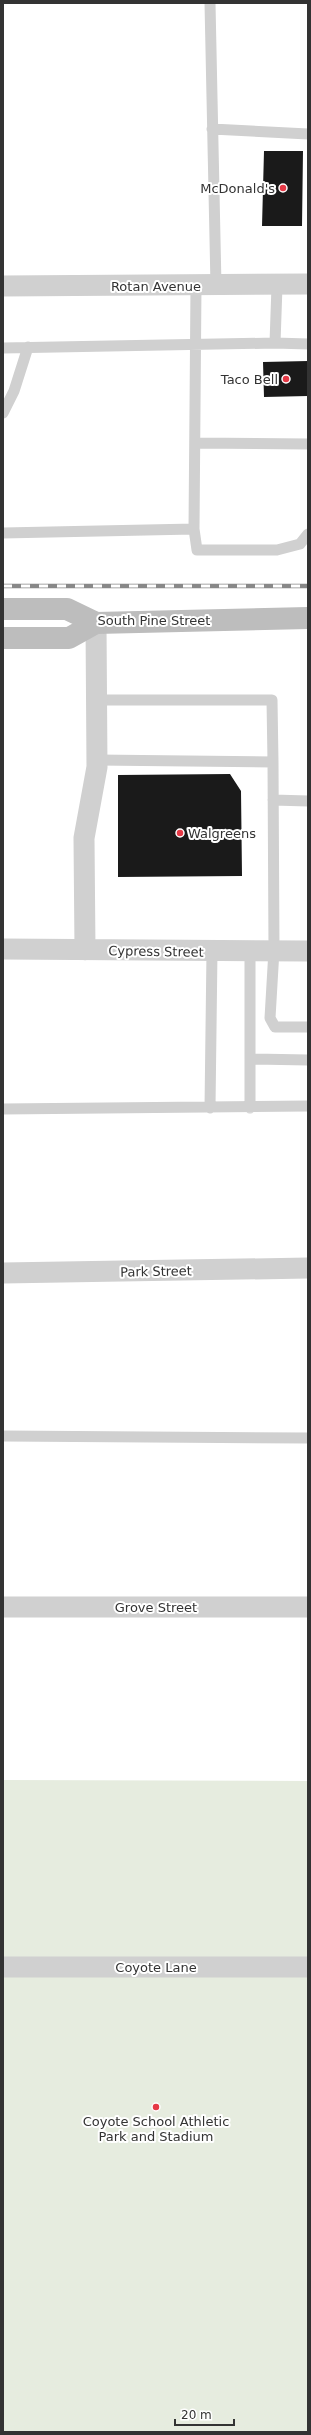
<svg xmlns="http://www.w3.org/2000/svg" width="311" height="2435" font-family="'DejaVu Sans',sans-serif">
	<rect width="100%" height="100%" fill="#fff"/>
	<path fill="#e6ecdf" d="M 3,1780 L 308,1781 L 308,2432 L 3,2432 Z"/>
	<path fill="#1a1a1a" d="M 264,151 L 303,151 L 302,226 L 262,226 Z
		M 308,361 L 308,396 L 264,397 L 263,362 Z
		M 230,774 L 241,791 L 242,876 L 118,877 L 118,775 Z"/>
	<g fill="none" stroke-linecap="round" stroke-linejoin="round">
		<path stroke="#d0d0d0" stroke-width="11" d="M 210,3 L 216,286
			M 212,129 L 308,134
			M 275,343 L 308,344
			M 3,348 L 275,343 L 277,286
			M 3,413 L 14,391 L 28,347
			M 195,443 L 308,444
			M 194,529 L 197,550 L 277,550 L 300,544 L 308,534
			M 3,533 L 194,529 L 196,286
			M 96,700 L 272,700 L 273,762
			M 97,760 L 273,762 L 274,950 L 270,1018 L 275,1027 L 308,1027
			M 273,800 L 308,801
			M 250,1059 L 308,1060
			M 210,1108 L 212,951
			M 250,1108 L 250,952
			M 3,1109 L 308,1106
			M 3,1436 L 308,1438"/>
		<path stroke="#d0d0d0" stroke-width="21" d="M 3,286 L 308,284
			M 3,949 L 308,951
			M 85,950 L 84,838 L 97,767 L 96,623
			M 3,1273 L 308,1268
			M 3,1607 L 308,1607
			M 3,1967 L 308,1967"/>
		<path stroke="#bdbdbd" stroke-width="22" d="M 3,609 L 67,609 L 96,623 L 308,618
			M 3,638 L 69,638 L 96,623"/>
		<defs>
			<path id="rail" d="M 3,586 L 308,586"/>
		</defs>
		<use href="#rail" stroke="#888" stroke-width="4.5"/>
		<use href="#rail" stroke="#fff" stroke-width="3" stroke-dasharray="9" stroke-linecap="butt"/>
	</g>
	<g fill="#e63946" stroke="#fff" stroke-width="1.5">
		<circle cx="283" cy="188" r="4"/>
		<circle cx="286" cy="379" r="4"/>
		<circle cx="180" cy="833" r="4"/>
		<circle cx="156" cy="2107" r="4"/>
	</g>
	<g text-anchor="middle" stroke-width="4" stroke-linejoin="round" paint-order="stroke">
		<g font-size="13" fill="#333" stroke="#fff" text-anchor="end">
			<text x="275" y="193">McDonald's</text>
			<text x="278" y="384">Taco Bell</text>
			<text x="188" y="838" text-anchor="start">Walgreens</text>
			<text x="156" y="2126" text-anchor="middle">Coyote School Athletic<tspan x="156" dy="15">Park and Stadium</tspan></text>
		</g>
		<g font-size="13" fill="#333" stroke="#fff">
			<text x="156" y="291">Rotan Avenue</text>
			<text x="154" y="625">South Pine Street</text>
			<text transform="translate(156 951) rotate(1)" y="5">Cypress Street</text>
			<text transform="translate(156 1271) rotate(-1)" y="5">Park Street</text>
			<text x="156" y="1612">Grove Street</text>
			<text x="156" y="1972">Coyote Lane</text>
		</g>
	</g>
	<rect width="311" height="2435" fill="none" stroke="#333333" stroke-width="8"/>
	<path d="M175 2419v6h59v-6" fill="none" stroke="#333333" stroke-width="2"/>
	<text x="181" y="2419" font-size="12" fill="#333333" stroke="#ffffff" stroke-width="3" paint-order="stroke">20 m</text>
</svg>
